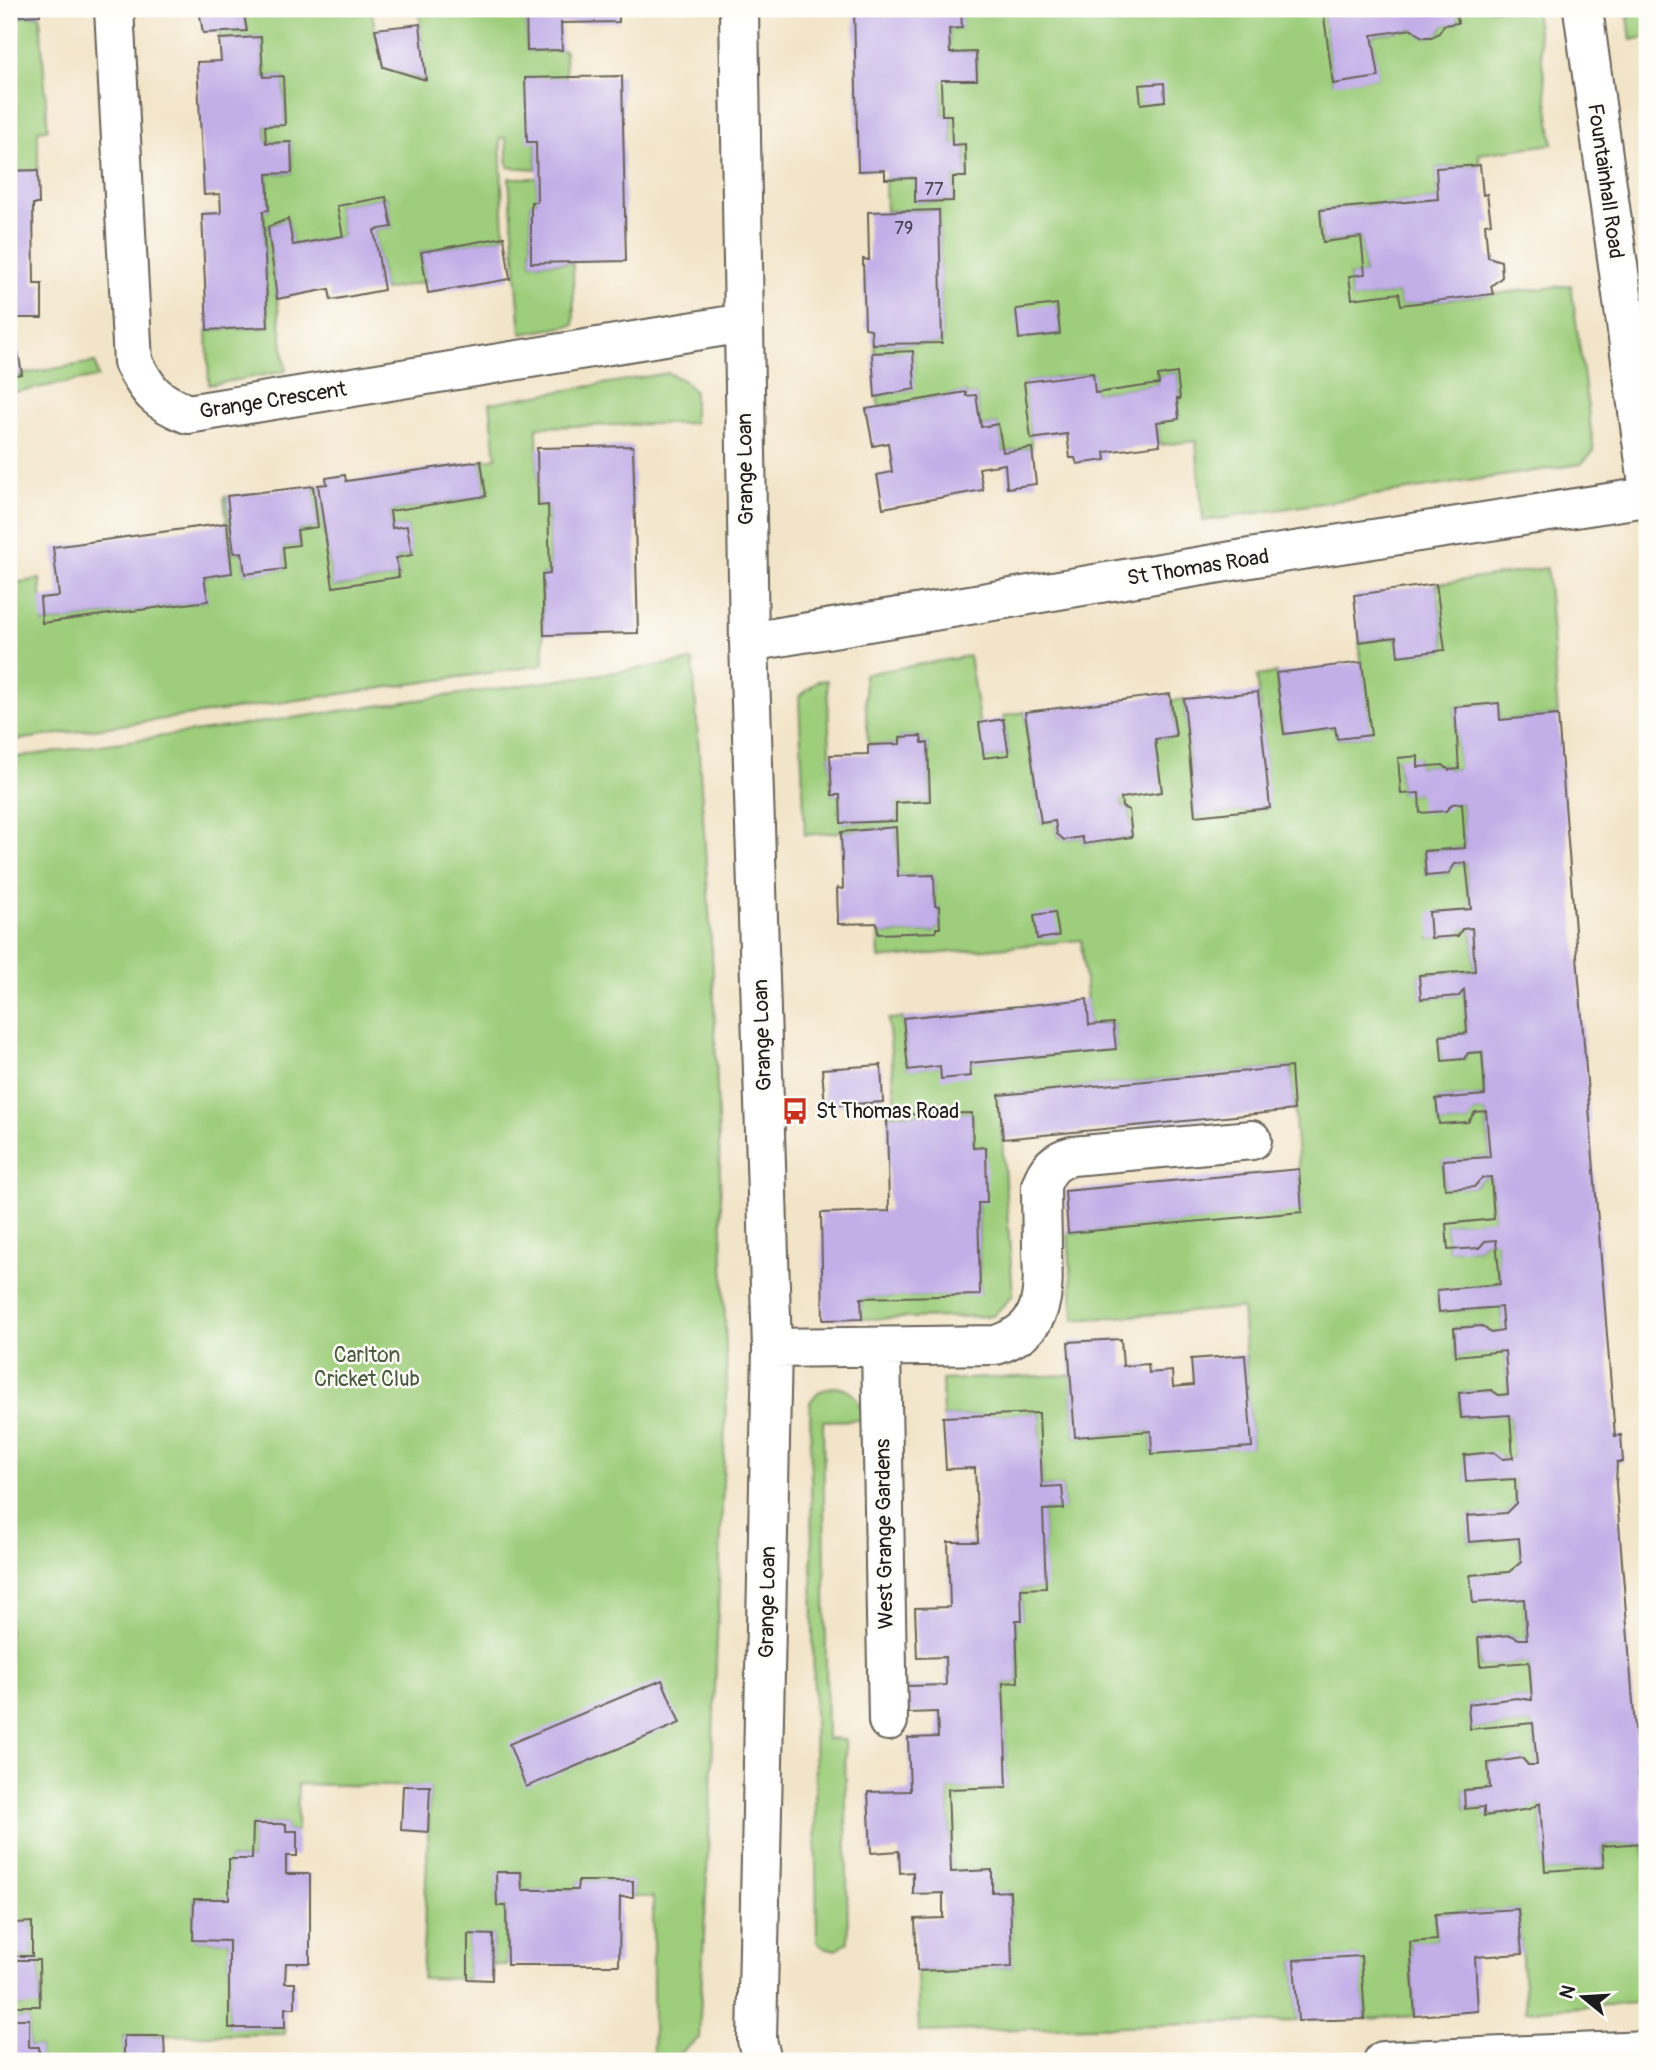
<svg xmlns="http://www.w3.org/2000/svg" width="1656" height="2070" font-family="Pangolin,sans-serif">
	<rect width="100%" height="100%" fill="#fdfcf7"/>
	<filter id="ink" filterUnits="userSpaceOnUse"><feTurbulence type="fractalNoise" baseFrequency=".0143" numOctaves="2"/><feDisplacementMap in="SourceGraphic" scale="14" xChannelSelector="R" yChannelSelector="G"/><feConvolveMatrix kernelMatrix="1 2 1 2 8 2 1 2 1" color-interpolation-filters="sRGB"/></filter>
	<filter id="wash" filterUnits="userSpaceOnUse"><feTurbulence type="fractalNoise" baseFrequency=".00686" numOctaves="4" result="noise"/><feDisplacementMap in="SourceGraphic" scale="28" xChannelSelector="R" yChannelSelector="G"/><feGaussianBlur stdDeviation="1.57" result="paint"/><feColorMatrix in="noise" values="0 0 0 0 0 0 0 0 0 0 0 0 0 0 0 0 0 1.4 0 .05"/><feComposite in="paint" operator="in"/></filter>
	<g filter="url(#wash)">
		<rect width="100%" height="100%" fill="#f2e4c8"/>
		<path fill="#9ece7c" stroke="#5d754c" stroke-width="2" fill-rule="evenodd" d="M 243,9 L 371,9 L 383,67 L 425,80 L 419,9 L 526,9 L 527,51 L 565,50 L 566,78 L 536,142 L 536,169 L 508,167 L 506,138 L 500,138 L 504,237 L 421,252 L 426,282 L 384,290 L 374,230 L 392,227 L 386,197 L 337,206 L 343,236 L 293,245 L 288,220 L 268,226 L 286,371 L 209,385 L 207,330 L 268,327 L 263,211 L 269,210 L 267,174 L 292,173 L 291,142 L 266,143 L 265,126 L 285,124 L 283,76 L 263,77 L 261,37 L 219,39 L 219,32 L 247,31 Z
			M 961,9 L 1323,9 L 1333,83 L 1378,77 L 1372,35 L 1412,29 C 1424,41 1437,39 1444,25 L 1458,23 L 1456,9 L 1535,9 L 1553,144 L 1479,154 L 1480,165 L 1436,168 L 1438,199 L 1320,210 L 1323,242 L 1361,237 L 1365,274 L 1349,276 L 1352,299 L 1399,293 L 1401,305 L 1571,285 L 1594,451 L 1581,464 L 1203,521 L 1196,441 L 1160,445 L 1157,422 L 1179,418 L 1177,399 L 1180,398 L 1177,373 L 1158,376 L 1159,384 L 1095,393 L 1092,373 L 1025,382 L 1032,448 L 1003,452 L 998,424 L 981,427 L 976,395 L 966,396 L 966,392 L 879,407 L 877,396 L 914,389 L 913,352 L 875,353 L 875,344 L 942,343 L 939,210 L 886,211 L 885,179 L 915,178 L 916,202 L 953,201 L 953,177 L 966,176 L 965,145 L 952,145 L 951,115 L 942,115 L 941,80 L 977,79 L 976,52 L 950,53 L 949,29 L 961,28 ZM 1057,304 L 1060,334 L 1020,338 Z
			M 1627,9 L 1647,9 L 1647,37 L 1631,40 Z
			M 40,15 L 48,129 L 38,130 L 38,170 L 9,171 L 9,17 Z
			M 509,178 L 537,178 L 537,202 L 531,203 L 531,263 L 573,263 L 574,325 L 521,334 Z
			M 95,362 L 98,377 L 9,393 L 9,376 Z
			M 668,373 L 683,380 L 694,391 L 694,423 L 537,427 L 538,505 L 548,505 L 550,574 L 542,575 L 544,665 L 9,741 L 9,584 L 40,579 L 43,623 L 207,601 L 204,577 L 232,572 L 224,497 L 227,496 L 234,553 L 242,552 L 245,574 L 285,569 L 283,547 L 299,545 L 297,530 L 318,527 L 313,486 L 318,485 L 333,587 L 399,577 L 396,558 L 411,555 L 407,526 L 392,528 L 390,511 L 485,496 L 481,461 L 496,458 L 490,403 Z
			M 1547,568 L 1558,715 L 1500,720 L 1498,703 L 1455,707 L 1459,769 L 1449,770 L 1443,765 L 1418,767 L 1418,757 L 1398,759 L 1401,793 L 1419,793 L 1452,804 L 1462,803 L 1465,848 L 1424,851 L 1426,875 L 1448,874 L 1455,864 L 1466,863 L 1471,909 L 1431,938 L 1457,936 L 1462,929 L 1472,928 L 1475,971 L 1419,975 L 1421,999 L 1458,996 L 1464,990 L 1467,1033 L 1440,1036 L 1442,1060 L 1464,1059 L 1468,1053 L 1482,1052 L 1485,1095 L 1437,1099 L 1439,1124 L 1467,1122 L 1475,1112 L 1486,1111 L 1490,1157 L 1443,1161 L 1445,1188 L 1474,1187 L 1482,1178 L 1491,1177 L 1494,1220 L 1446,1224 L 1448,1250 L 1479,1248 L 1485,1241 L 1496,1240 L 1500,1284 L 1437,1291 L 1439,1312 L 1501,1307 L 1503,1331 L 1491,1333 L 1482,1326 L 1454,1328 L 1456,1356 L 1505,1351 L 1508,1394 L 1499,1395 L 1491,1390 L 1459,1393 L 1461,1418 L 1510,1415 L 1513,1458 L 1464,1455 L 1466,1481 L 1515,1479 L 1516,1503 L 1506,1513 L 1468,1516 L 1469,1542 L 1519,1538 L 1527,1639 L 1519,1639 L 1511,1635 L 1478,1638 L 1479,1666 L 1529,1662 L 1532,1700 L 1517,1698 L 1469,1704 L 1471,1729 L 1533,1723 L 1537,1765 L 1528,1765 L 1522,1758 L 1488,1763 L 1490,1788 L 1464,1790 L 1465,1809 L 1484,1807 L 1485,1816 L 1510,1813 L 1540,1803 L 1545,1871 L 1604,1867 L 1602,1846 L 1644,1843 L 1647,1891 L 1647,2002 L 1526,2011 L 1518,1909 L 1435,1914 L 1437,1940 L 1410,1943 L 1415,2016 L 1365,2019 L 1360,1956 L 1294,1961 L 1298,2021 L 919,2032 L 917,1971 L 1012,1967 L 1010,1891 L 992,1892 L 991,1870 L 951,1872 L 948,1789 L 1007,1787 L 1003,1683 L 1018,1682 L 1016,1620 L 1022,1619 L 1021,1589 L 1045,1588 L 1043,1510 L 1064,1508 L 1062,1486 L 1042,1487 L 1039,1413 L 943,1417 L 942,1380 L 1071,1375 L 1075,1437 L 1151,1431 L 1152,1453 L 1252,1446 L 1242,1308 L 1074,1320 L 1068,1233 L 1302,1211 L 1291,1067 L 999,1095 L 1013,1295 L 993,1316 L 862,1319 L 861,1298 L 980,1294 L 978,1203 L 986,1147 L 973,1148 L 972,1113 L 887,1115 L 886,1106 L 896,1105 L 888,1019 L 903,1018 L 908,1069 L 1116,1048 L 1113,1023 L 1089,1025 L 1081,940 L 879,959 L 878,934 L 935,932 L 936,928 L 940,927 L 939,906 L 935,906 L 934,875 L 898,876 L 896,827 L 805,835 L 799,697 L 818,681 L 827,680 L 832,795 L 840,795 L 842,823 L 896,821 L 896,803 L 930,801 L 928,744 L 922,743 L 921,736 L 900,737 L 900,744 L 868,745 L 864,674 L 969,656 L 985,758 L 1009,755 L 1003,716 L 1025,712 L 1041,823 L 1055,821 L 1057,835 L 1064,840 L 1082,837 L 1084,844 L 1132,837 L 1129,810 L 1122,807 L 1121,798 L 1155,739 L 1176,736 L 1171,701 L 1184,699 L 1195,816 L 1269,808 L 1257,676 L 1276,673 L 1284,733 L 1335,727 L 1337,739 L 1370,735 L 1359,642 L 1396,637 L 1399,656 L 1445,650 L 1436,584 Z
			M 693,661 L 713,971 L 727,1378 L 711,1792 L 699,2038 L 676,2056 L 653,2056 L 653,1897 L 633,1897 L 632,1881 L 578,1881 L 577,1890 L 522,1890 L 521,1872 L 497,1872 L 497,1906 L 506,1906 L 507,1965 L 493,1965 L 493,1935 L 468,1935 L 468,1979 L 422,1978 L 430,1787 L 298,1784 L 297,1831 L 286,1831 L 286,1824 L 253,1824 L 252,1859 L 229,1859 L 229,1899 L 194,1899 L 194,1940 L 229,1941 L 229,2027 L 285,2028 L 285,2034 L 124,2036 L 124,2061 L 40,2061 L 39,2047 L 29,2047 L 29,2019 L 9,2019 L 9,2006 L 40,2005 L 39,1960 L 14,1960 L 14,1956 L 32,1955 L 32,1923 L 14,1923 L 13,1874 L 9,1873 L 9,758 Z
			M 832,1387 C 853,1387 861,1400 863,1420 L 823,1421 L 827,1739 L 845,1740 L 848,1941 L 836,1950 L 823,1947 L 817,1942 L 810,1402 L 818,1392 Z"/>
		<g id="blocks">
			<path fill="#c2afe7" d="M 9,9 L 40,9 L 40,15 L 9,17 Z
				M 199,9 L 243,9 L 247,31 L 203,33 Z
				M 526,9 L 619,9 L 619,22 L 561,23 L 562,50 L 527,51 Z
				M 854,9 L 961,9 L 962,28 L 949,29 L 950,53 L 976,52 L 977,80 L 941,80 L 942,115 L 951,115 L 952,145 L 965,144 L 966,177 L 953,177 L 953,201 L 915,202 L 915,178 L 885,179 L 885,170 L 858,171 Z
				M 1323,9 L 1456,9 L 1458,23 L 1444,25 L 1439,33 L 1432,37 L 1422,37 L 1412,29 L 1372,35 L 1379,77 L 1333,84 Z
				M 420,24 L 426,80 L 383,67 L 375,29 Z
				M 261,37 L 263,77 L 283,76 L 285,125 L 265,126 L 266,143 L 291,142 L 292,173 L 267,174 L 269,210 L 263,211 L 268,327 L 207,330 L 202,214 L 221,213 L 220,194 L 204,195 L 197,62 L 221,61 L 219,39 Z
				M 622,76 L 626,261 L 531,263 L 531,202 L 537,202 L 536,142 L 527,142 L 525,78 Z
				M 1164,83 L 1165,101 L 1141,104 L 1139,85 Z
				M 1480,165 L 1483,195 L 1487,194 L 1491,223 L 1485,224 L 1488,257 L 1501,261 L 1502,277 L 1491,286 L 1493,294 L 1401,305 L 1399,293 L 1352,299 L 1349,276 L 1365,274 L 1361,237 L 1323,242 L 1320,210 L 1438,199 L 1436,168 Z
				M 38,170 L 39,204 L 33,204 L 34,284 L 42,284 L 42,318 L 9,318 L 9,171 Z
				M 386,197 L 392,227 L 374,230 L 384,290 L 331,300 L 329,289 L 277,299 L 268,227 L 288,219 L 293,245 L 343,236 L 337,206 Z
				M 939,210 L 942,343 L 872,344 L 871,329 L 865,328 L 863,259 L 869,260 L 868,212 Z
				M 504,237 L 510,279 L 428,293 L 421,252 Z
				M 1057,304 L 1060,334 L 1019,339 L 1016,309 Z
				M 17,346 L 22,374 L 9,376 L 9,348 Z
				M 913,351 L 915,389 L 875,397 L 872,353 Z
				M 1093,373 L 1095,393 L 1159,384 L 1158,376 L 1177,373 L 1180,399 L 1177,399 L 1179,419 L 1157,422 L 1160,445 L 1105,452 L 1106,460 L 1077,464 L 1075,458 L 1070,458 L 1067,434 L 1031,439 L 1024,382 Z
				M 966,392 L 966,396 L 976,395 L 981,427 L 998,424 L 1003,452 L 1032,448 L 1036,484 L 1007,488 L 1005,464 L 979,468 L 983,490 L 883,508 L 877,475 L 892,472 L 888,443 L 873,446 L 866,409 Z
				M 633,446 L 638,633 L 544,635 L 542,575 L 550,574 L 548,505 L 538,506 L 537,448 Z
				M 481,461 L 486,496 L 390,511 L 392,528 L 407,526 L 412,555 L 396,558 L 399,577 L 333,587 L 318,485 L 327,484 L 326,478 L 345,475 L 346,481 Z
				M 313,486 L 318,527 L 297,530 L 299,545 L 283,547 L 285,569 L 245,574 L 242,552 L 234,553 L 227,496 Z
				M 227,523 L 232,573 L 204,577 L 208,601 L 42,623 L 40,598 L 59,596 L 53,547 Z
				M 1436,584 L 1445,650 L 1398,656 L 1396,637 L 1359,642 L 1354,595 Z
				M 1362,662 L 1371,735 L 1337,739 L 1335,727 L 1284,734 L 1276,673 Z
				M 1258,692 L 1270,808 L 1195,816 L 1184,699 Z
				M 1170,694 L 1176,736 L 1155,739 L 1162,792 L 1121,798 L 1122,807 L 1129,810 L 1132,837 L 1084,844 L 1082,837 L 1064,840 L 1057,834 L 1055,821 L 1041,823 L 1025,712 Z
				M 1499,703 L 1500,720 L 1558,715 L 1615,1436 L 1621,1435 L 1623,1462 L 1617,1462 L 1616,1485 L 1644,1843 L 1602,1846 L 1604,1867 L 1545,1871 L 1540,1803 L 1530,1809 L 1484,1816 L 1484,1807 L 1465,1809 L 1464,1790 L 1490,1788 L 1488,1763 L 1522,1758 L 1528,1765 L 1537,1765 L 1533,1723 L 1470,1729 L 1468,1704 L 1517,1698 L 1532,1700 L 1529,1662 L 1480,1666 L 1478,1638 L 1511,1635 L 1519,1639 L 1527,1639 L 1524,1599 L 1473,1603 L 1470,1575 L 1509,1572 L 1521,1562 L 1519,1538 L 1469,1542 L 1467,1516 L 1506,1513 L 1516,1503 L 1515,1479 L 1466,1482 L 1464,1455 L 1494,1452 L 1503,1459 L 1513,1458 L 1510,1415 L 1461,1418 L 1459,1393 L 1491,1390 L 1499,1395 L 1508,1394 L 1505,1351 L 1456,1356 L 1454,1328 L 1482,1326 L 1491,1333 L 1503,1331 L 1501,1307 L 1439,1312 L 1437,1290 L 1500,1284 L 1496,1240 L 1485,1241 L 1479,1248 L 1448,1250 L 1446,1224 L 1494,1219 L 1491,1177 L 1482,1178 L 1474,1187 L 1445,1189 L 1443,1160 L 1490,1157 L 1486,1111 L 1475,1112 L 1468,1122 L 1439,1124 L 1436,1099 L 1485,1095 L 1482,1052 L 1468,1053 L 1464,1059 L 1442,1061 L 1440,1036 L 1467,1033 L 1464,990 L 1459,996 L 1421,999 L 1419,975 L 1475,971 L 1472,928 L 1462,929 L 1458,936 L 1431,938 L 1429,912 L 1471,909 L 1466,863 L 1455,864 L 1448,874 L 1426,876 L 1424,851 L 1465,848 L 1462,803 L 1452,804 L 1446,811 L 1420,813 L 1419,793 L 1401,794 L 1398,758 L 1418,756 L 1418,767 L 1443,765 L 1449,770 L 1459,769 L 1455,707 Z
				M 1003,719 L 1009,755 L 984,758 L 979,723 Z
				M 921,736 L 922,743 L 928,743 L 930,801 L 896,803 L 896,821 L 841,823 L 840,795 L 832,795 L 830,755 L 868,754 L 868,745 L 900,744 L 900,737 Z
				M 896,827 L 898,876 L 934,875 L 935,906 L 939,906 L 940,928 L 936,928 L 936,932 L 878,934 L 877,923 L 838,924 L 837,888 L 843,889 L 841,832 Z
				M 1055,912 L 1059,936 L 1037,939 L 1034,915 Z
				M 1087,999 L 1089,1025 L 1113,1023 L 1116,1049 L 970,1063 L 971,1076 L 941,1079 L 940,1066 L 908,1070 L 903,1018 Z
				M 881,1065 L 883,1102 L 825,1106 L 822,1069 Z
				M 1291,1067 L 1294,1110 L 1003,1139 L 999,1095 Z
				M 972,1113 L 973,1148 L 986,1147 L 987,1203 L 978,1203 L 980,1295 L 861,1298 L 862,1319 L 823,1320 L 821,1213 L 889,1211 L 887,1115 Z
				M 1299,1169 L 1302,1212 L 1068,1233 L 1065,1191 Z
				M 1121,1339 L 1123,1366 L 1148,1364 L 1149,1373 L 1172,1371 L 1173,1387 L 1193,1385 L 1191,1359 L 1245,1355 L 1252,1447 L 1152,1454 L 1151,1431 L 1075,1437 L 1068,1342 Z
				M 1039,1413 L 1042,1487 L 1062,1486 L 1064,1509 L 1043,1510 L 1046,1588 L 1021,1589 L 1022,1620 L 1016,1620 L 1018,1682 L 1003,1683 L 1007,1787 L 948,1789 L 951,1872 L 992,1870 L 992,1892 L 1010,1891 L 1012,1967 L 917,1971 L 915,1919 L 943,1918 L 943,1893 L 913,1894 L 913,1872 L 900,1873 L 899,1851 L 871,1853 L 868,1792 L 910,1791 L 908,1738 L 938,1737 L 937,1712 L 908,1713 L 906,1686 L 946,1685 L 945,1657 L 917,1658 L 915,1608 L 950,1607 L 948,1542 L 978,1542 L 975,1468 L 946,1469 L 943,1417 Z
				M 662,1680 L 680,1723 L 526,1787 L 509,1744 Z
				M 403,1786 L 430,1786 L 428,1832 L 401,1830 Z
				M 253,1824 L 286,1824 L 286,1831 L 297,1831 L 297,1856 L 286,1856 L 286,1874 L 310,1874 L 310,1963 L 286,1963 L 285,1983 L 295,1983 L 295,2008 L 285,2008 L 285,2028 L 229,2028 L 229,1941 L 193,1940 L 194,1899 L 229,1899 L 229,1859 L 252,1859 Z
				M 496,1872 L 521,1872 L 522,1890 L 577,1890 L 578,1881 L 633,1881 L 633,1897 L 620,1897 L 619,1965 L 507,1965 L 506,1906 L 497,1906 Z
				M 9,1873 L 13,1873 L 14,1923 L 32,1922 L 32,1956 L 9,1956 Z
				M 1518,1909 L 1522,1954 L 1475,1957 L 1478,2011 L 1415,2016 L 1410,1942 L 1437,1940 L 1435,1914 Z
				M 468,1934 L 493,1935 L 492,1980 L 468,1979 Z
				M 1361,1956 L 1365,2019 L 1298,2021 L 1294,1960 Z
				M 9,1960 L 39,1960 L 40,2006 L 9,2006 Z
				M 9,2019 L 29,2019 L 29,2047 L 39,2047 L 40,2061 L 9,2061 Z
				M 124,2036 L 164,2036 L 165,2061 L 124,2061 Z"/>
		</g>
	</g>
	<g filter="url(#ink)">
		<use href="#blocks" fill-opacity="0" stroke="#676258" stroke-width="2"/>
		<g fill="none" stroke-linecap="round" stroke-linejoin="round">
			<defs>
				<path id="minor" d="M 114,9 L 133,362 C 149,393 156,401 188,414 L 744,323
					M 739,9 L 749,642 L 772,1348 L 757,2040 L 762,2061
					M 1583,9 L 1647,477
					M 749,642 L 1256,557 L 1647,497
					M 772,1348 L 996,1345 C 1045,1329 1044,1297 1042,1252 C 1042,1230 1041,1208 1041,1186 C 1046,1170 1055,1160 1072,1156 L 1252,1140
					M 881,1348 L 888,1721
					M 1383,2061 L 1647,2050"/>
			</defs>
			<use href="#minor" stroke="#676258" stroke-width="42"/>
			<use href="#minor" stroke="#fff" stroke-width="38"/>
		</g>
	</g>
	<defs>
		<symbol id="bus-bare" viewBox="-9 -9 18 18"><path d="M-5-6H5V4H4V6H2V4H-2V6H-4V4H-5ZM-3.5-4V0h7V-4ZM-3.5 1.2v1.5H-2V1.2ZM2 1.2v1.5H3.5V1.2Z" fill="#c8321e" stroke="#fdfcf7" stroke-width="2.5" paint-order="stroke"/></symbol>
	</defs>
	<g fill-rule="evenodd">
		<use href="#bus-bare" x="776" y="1092" width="38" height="38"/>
	</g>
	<g text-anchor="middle" stroke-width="5" stroke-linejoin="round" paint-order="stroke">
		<g font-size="18" fill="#46414f">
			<text x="934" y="195">77</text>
			<text x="904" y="234">79</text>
		</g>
		<g font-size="21" fill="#1c1c1c" stroke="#fdfcf7">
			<text transform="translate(1606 181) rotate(82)" y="7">Fountainhall Road</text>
			<text transform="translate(273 400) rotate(-9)" y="7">Grange Crescent</text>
			<text transform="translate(745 469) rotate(-91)" y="7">Grange Loan</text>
			<text transform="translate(1198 567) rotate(-9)" y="7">St Thomas Road</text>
			<text transform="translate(762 1035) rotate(-92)" y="7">Grange Loan</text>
			<text transform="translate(884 1534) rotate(-91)" y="7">West Grange Gardens</text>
			<text transform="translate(767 1602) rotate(-89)" y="7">Grange Loan</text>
		</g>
		<g font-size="21" fill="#1c1c1c" stroke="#fdfcf7" text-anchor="start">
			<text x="816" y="1118">St Thomas Road</text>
		</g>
		<g font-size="21" fill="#4a5a3e" stroke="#fdfcf7">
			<text x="367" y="1362">Carlton<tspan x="367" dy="24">Cricket Club</tspan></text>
		</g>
	</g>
	<rect width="1656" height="2070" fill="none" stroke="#fdfcf7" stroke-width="35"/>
	<g transform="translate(1583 1997) rotate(288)" stroke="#fdfcf7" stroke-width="5" paint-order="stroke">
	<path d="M0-5L12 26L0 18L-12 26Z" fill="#1c1c1c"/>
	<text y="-10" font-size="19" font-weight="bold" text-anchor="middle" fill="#1c1c1c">N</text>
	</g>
</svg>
